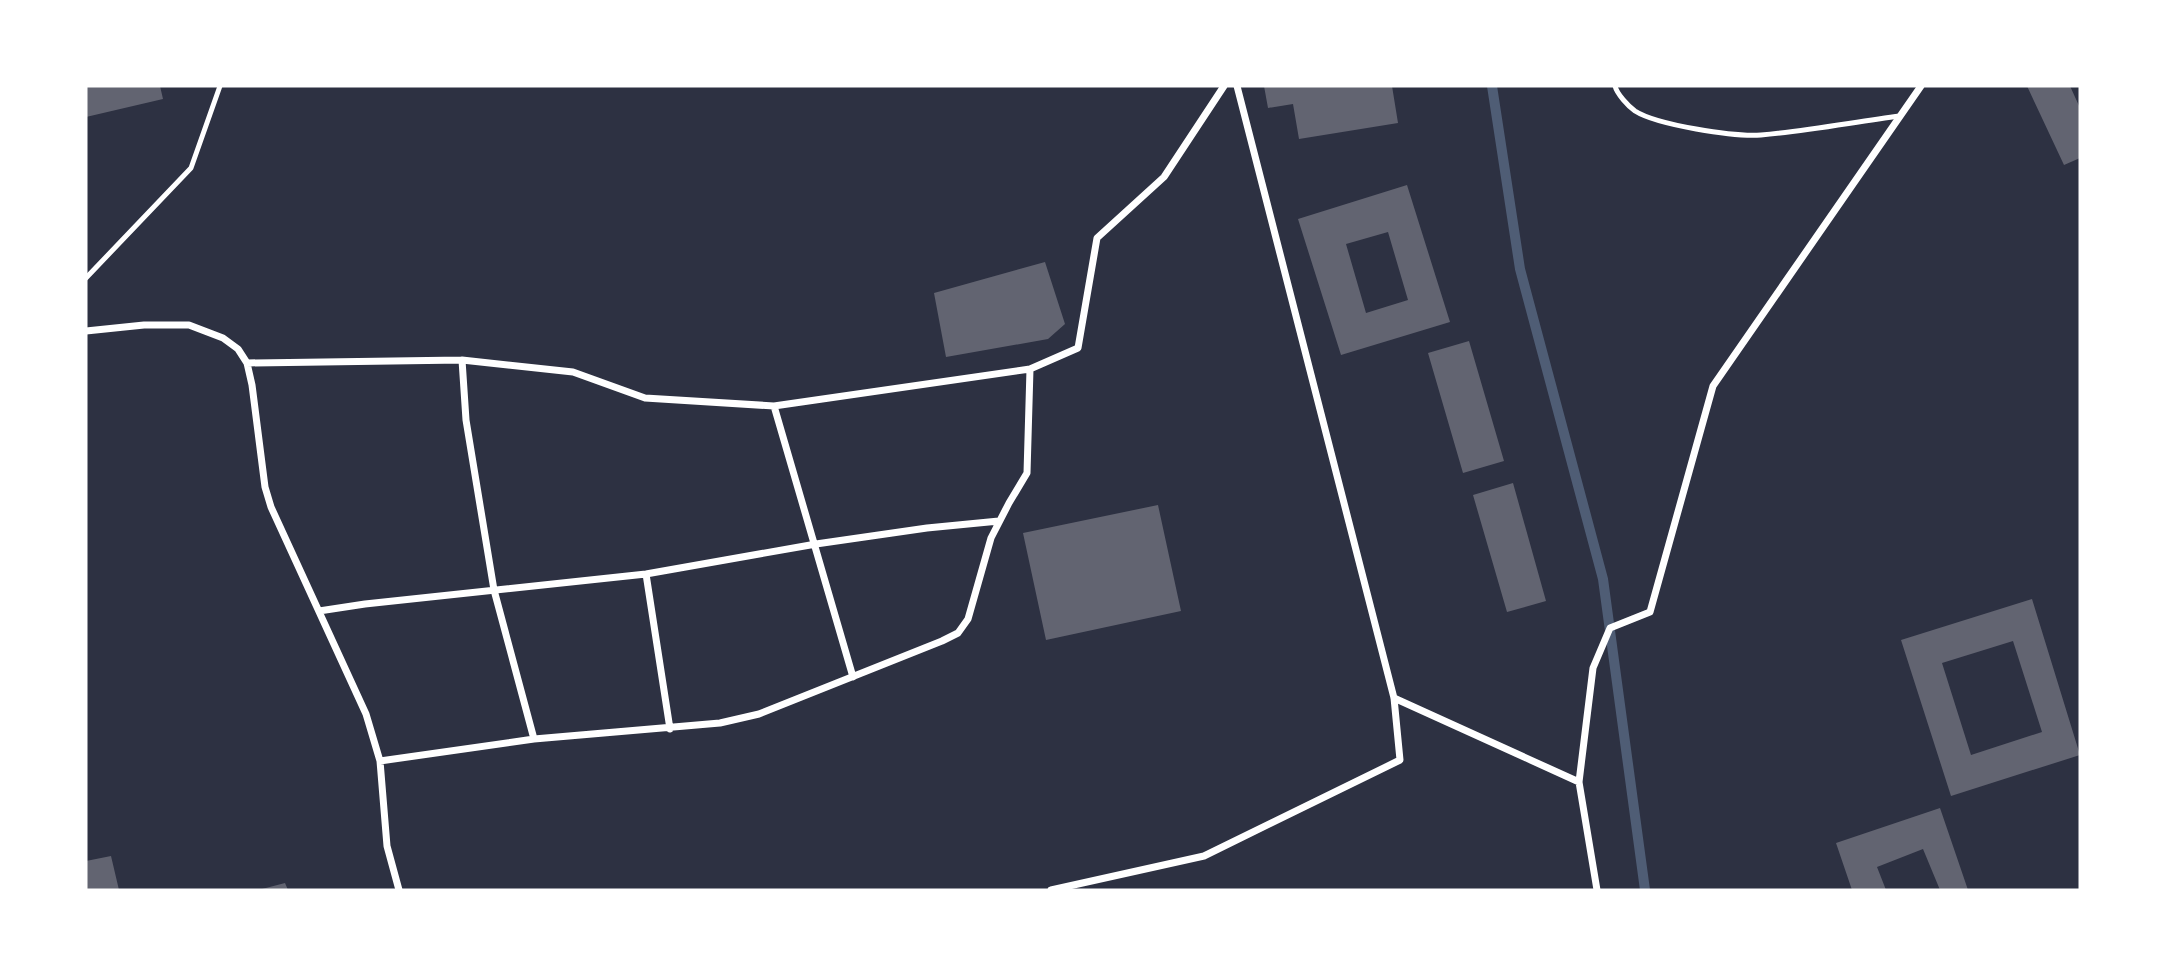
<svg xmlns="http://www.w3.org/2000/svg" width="2166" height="976" font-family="'Sofia Sans Condensed',sans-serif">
	<rect width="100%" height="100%" fill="#2d3142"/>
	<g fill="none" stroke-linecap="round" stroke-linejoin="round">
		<path stroke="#4f5d75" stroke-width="10" d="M 1492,86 L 1520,269 L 1603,579 L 1645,890"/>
	</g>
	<path fill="#626471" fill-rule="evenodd" d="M 86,86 L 160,86 L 163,99 L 86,117 Z
		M 1264,86 L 1392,86 L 1398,123 L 1299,139 L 1293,104 L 1268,108 Z
		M 2027,86 L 2070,86 L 2080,108 L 2080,158 L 2064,165 Z
		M 1407,185 L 1450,322 L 1341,355 L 1298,219 ZM 1388,232 L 1408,300 L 1366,313 L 1346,244 Z
		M 1045,262 L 1065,324 L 1048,339 L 946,357 L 934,293 Z
		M 1469,341 L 1504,461 L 1463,473 L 1428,353 Z
		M 1513,483 L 1546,601 L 1507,612 L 1473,495 Z
		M 1158,505 L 1181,611 L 1046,640 L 1023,533 Z
		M 2032,599 L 2080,755 L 1951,796 L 1901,640 ZM 2013,641 L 2042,732 L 1971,755 L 1942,663 Z
		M 1940,808 L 1968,890 L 1940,890 L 1923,849 L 1877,867 L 1886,890 L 1852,890 L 1836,843 Z
		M 111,856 L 119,890 L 86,890 L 86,861 Z
		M 285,883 L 288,890 L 262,890 L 262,889 Z"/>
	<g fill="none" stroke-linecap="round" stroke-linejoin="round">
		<path stroke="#fff" stroke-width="5" d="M 1615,86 C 1617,94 1628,106 1635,111 C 1657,125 1734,137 1761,135 C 1807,131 1854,122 1900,116
			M 86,278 L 191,168 L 220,86"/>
		<path stroke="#fff" stroke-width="7" d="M 86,331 L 144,325 L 189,325 L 223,338 L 238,349 L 247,363 L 252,385 L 265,487 L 271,507 L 366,714 L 380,761 L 387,846 L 399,890
			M 462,360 L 466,420 L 494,590 L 534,739
			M 247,363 L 462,360 L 573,372 L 645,398 L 774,406 L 1030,369 L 1078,348 L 1097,238 L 1164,177 L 1224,86
			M 774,406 L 853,677
			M 646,574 L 670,729
			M 319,611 L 365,604 L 646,574 L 816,544 L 927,528 L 999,521
			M 1394,698 L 1579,782
			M 380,761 L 534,739 L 720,723 L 759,714 L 942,641 L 958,633 L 968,619 L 991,538 L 1009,503 L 1027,473 L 1030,369
			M 1051,890 L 1204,856 L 1400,760 L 1394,698 L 1237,86
			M 1597,890 L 1579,782 L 1593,668 L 1610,628 L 1650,612 L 1713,386 L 1921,86"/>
	</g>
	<rect width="2166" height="976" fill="none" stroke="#ffffff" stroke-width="175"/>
</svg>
